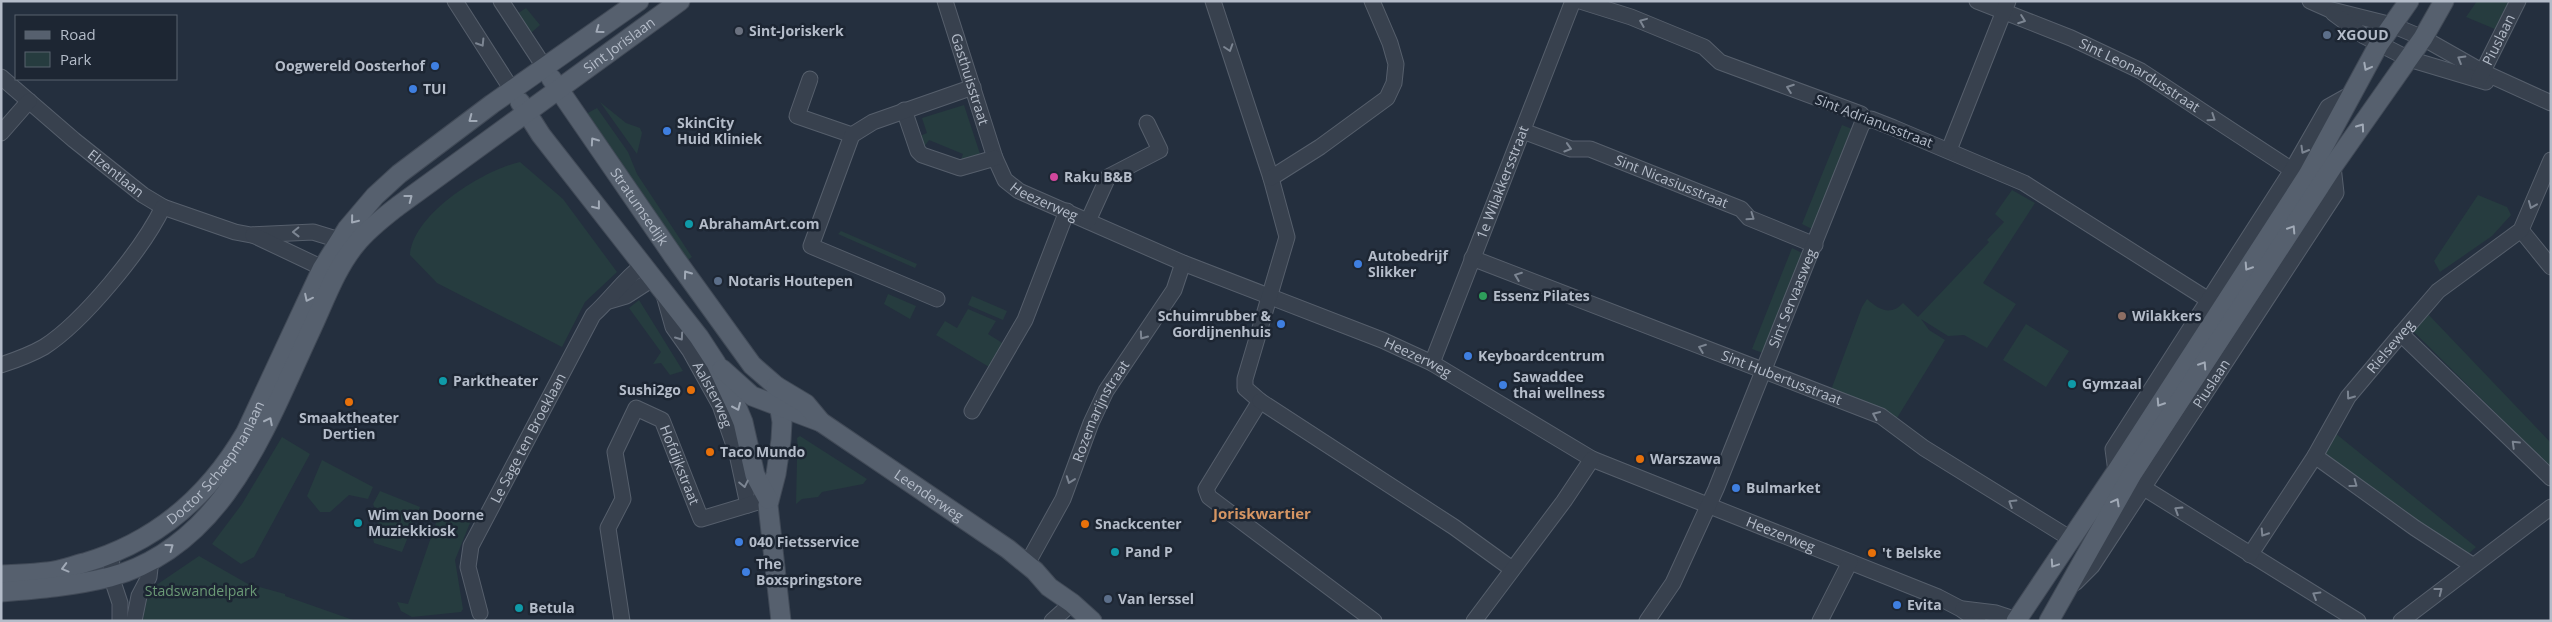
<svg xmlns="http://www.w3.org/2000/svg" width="2552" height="622" font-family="'Open Sans',sans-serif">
	<rect width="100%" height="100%" fill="#242f3e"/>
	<path fill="#263c3f" d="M 2477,1 L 2509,1 L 2495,29 L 2466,17 Z
		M 526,8 L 540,25 L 531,33 L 517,14 Z
		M 600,102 L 626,123 L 640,128 L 642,133 L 637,154 Z
		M 964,105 L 980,154 L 978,158 L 960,163 L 963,154 L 929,140 L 924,147 L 920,136 L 927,133 L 922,118 Z
		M 597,108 L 628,152 L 637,174 L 692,257 L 686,261 L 586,114 Z
		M 1842,125 L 1852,129 L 1812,229 L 1802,224 Z
		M 520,162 L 563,199 L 617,272 L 585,302 L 562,347 L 437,283 L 410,255 C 413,214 483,170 520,162 Z
		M 2012,190 L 2035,203 L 1983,283 L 2016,304 L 1987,348 L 1964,335 L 1948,336 L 1921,319 L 1929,330 L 1945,340 L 1897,418 L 1883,409 L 1831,390 L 1862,307 L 1867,299 C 1879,310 1891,316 1903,303 L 1918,317 L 1989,242 L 1987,240 L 2004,222 L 1995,214 Z
		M 2478,195 L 2507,207 L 2511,215 L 2492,236 L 2440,272 L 2434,261 Z
		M 841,231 L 917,264 L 915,268 L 838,234 Z
		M 1792,248 L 1802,253 L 1763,353 L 1752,349 Z
		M 888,294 L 916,306 L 910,319 L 884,304 Z
		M 972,296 L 1007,311 L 1003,320 L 968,305 Z
		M 639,300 L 683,371 L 670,375 L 661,363 L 653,364 L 661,352 L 629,308 Z
		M 968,309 L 996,321 L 988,334 L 1004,344 L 989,367 L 936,335 L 945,321 L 957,328 Z
		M 2426,312 L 2551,443 L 2551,468 L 2411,329 Z
		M 2026,324 L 2069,351 L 2046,387 L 2003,360 Z
		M 2335,433 L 2476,547 L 2466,556 L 2322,452 Z
		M 800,436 L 867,479 L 863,484 L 822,492 L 818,497 L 802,499 L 796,504 L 797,460 L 802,452 L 798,449 L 797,438 Z
		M 282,437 L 310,454 L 254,557 L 241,564 L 212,544 L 242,504 Z
		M 322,460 L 373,487 L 368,499 L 349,495 L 330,512 L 320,512 L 307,496 Z
		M 380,491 L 420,507 L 402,552 L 374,543 L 373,538 C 380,527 378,515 373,504 Z
		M 432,510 L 472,518 L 455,560 L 463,609 L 461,612 L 412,617 L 401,611 L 397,602 L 408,604 L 437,520 L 431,518 Z
		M 199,556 L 248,584 L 285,594 L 285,596 L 356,621 L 143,621 L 146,592 Z"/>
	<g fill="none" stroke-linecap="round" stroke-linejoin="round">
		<defs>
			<g id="minor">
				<path d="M 455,1 L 512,90"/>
				<path d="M 501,1 L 545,68"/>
				<path id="s1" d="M 945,1 L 995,158 L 1005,180 L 1019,191 L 1183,263 L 1382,340 L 1432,363 L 1592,459 L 1938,597 L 1961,609 L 1978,621"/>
				<path d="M 1213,1 L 1271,178 L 1287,237 L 1245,379 L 1245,388 L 1260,401 L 1206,489 L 1209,497 L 1374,621"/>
				<path d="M 1580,1 L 1631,17 L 1704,47 L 1720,62 L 1861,114 L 1866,121"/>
				<path id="s2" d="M 1977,1 L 2071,38 L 2141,71 L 2292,170"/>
				<path d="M 2310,1 L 2328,9 L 2392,25 L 2423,38 L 2483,72 L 2551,103"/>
				<path d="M 2333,13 L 2364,36 L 2409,59 L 2486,82"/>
				<path id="s3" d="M 1,77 L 74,140 L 143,195 L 163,207 L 235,232 L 251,235 L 313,232 L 349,243"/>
				<path d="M 810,79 L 797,116 L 852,135"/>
				<path id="s4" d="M 2479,79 L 2518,1"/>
				<path d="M 904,110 L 918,151 L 922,155 L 960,168 L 995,158"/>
				<path d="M 1866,121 L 1871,119 L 1894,128 L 2024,183 L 2207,299"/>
				<path id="s5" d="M 1523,131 L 1571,149 L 1590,149 L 1741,209 L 1749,218 L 1815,245"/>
				<path d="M 1,133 L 29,101"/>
				<path d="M 1949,150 L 2008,1"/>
				<path d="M 1271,178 L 1320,147 L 1387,98 L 1394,83 L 1396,64 L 1390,43 L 1372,1"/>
				<path d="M 1088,221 L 1108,177 L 1160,150 L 1147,123"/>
				<path d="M 2521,230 L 2551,267"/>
				<path d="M 253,235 L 331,272"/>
				<path id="s6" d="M 1472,258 L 1881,416 L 1924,448 L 2071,539"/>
				<path id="s7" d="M 664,295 L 673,327 L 690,351 L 720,405 L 737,454 L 748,505"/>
				<path d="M 937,299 L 811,246 L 852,135 L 873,122 L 973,87"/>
				<path d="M 609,301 L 626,296 L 654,278"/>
				<path d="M 2401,334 L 2551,478"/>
				<path id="s8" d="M 1432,363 L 1573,1"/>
				<path d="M 1,365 C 16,360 30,355 44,347 C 83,322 143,249 163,207"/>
				<path d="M 1260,401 L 1454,527 L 1512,569"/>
				<path d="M 972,411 L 1025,320 L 1067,211"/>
				<path d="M 2315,456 L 2415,528 L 2472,565"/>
				<path d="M 2116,472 L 2113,449 L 2292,170 L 2328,107 L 2353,93"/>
				<path d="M 2144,488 L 2358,621"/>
				<path d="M 112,555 L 111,576 L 120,603 L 120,621"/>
				<path id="s9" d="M 2250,555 L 2315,456 L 2348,397 L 2401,334 L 2438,291 L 2521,230 L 2551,160"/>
				<path id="s10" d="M 1027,564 L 1063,499 L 1091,423 L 1106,391 L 1174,290 L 1183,263"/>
				<path id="s11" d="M 2075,583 L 2092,566 L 2336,193 L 2333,166"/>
				<path d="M 1963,609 L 1996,613 L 2020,621"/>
				<path id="s12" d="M 480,613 L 468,567 L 471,546 L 593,315 C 611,299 623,280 643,265"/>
				<path d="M 134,621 L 139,596 L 149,577 L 151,559"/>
				<path id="s13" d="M 622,621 L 608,528 L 623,499 L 615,452 L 636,408 L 662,420 L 701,519 L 768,499"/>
				<path d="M 1052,621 L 1072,603"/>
				<path d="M 1474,621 L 1564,501 L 1592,459"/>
				<path id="s14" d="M 1647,621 L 1673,583 L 1716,489 L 1862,124 L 1866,121"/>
				<path d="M 1820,621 L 1850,562"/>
				<path d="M 2401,621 L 2551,507"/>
			</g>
			<g id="major">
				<path id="s15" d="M 551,78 L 674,257 L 752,365 L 776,386 L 782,422 L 781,440 L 776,474 L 768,505 L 781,621"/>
				<path d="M 520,102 L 541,135 L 699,337 L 716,363 L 738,410 L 743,422 L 755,475 L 768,499"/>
				<path d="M 722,369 L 752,396 L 821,422"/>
				<path id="s16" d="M 776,386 L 806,404 L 821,422 L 1008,549 L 1035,571 L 1049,587 L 1072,603 L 1092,621"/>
				<path id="s17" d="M 1,575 C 16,574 32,574 47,572 C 59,571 72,566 84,563 C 156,542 209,496 246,432 L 322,269 L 347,229 L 375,196 L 399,174 L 492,104 L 639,1"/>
				<path id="s18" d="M 1,592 C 38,589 74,586 110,577 C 223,547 265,429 309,334 C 323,305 335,269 356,244 C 368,229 384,217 398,206 L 680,1"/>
				<path d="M 2016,621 L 2116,472 L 2308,175 L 2379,44 L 2409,1"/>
				<path d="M 2049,621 L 2132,474 L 2333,166 L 2423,38 L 2444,1"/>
			</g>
		</defs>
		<use href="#minor" stroke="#565f6c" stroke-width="17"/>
		<use href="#major" stroke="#414a57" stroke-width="21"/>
		<use href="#minor" stroke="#38414e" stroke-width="15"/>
		<use href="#major" stroke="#56606e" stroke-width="19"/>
	</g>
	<defs><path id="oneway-chevron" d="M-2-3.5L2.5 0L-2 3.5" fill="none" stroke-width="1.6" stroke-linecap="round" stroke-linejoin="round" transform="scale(1.25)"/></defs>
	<g stroke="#7c8592">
		<use href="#oneway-chevron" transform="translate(2022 20) rotate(20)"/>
		<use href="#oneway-chevron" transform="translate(1643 22) rotate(-158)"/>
		<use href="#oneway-chevron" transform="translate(481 43) rotate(58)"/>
		<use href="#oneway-chevron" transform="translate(1229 48) rotate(72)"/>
		<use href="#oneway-chevron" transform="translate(2461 59) rotate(-149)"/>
		<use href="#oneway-chevron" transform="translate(1790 88) rotate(-160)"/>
		<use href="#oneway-chevron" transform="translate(2212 118) rotate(34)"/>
		<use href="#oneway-chevron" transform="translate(1568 148) rotate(17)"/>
		<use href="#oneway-chevron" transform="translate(2304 150) rotate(120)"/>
		<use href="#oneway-chevron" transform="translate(2532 205) rotate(112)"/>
		<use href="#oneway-chevron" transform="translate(1751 217) rotate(35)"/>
		<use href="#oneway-chevron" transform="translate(296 232) rotate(179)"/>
		<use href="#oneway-chevron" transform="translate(1518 276) rotate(-159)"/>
		<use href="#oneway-chevron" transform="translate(1143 336) rotate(125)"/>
		<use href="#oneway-chevron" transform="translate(680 337) rotate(55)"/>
		<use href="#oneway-chevron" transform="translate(1702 348) rotate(-159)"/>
		<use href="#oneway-chevron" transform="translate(2350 396) rotate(126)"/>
		<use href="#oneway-chevron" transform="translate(1876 415) rotate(-156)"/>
		<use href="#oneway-chevron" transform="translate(2515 444) rotate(-136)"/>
		<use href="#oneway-chevron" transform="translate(1070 480) rotate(110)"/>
		<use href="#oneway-chevron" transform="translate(744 484) rotate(78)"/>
		<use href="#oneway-chevron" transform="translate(2354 484) rotate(36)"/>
		<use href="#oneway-chevron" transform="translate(2012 503) rotate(-148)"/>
		<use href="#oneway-chevron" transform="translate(2178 510) rotate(-148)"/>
		<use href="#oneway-chevron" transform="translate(2264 533) rotate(123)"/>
		<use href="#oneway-chevron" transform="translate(2439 591) rotate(-38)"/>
		<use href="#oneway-chevron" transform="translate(2316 595) rotate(-149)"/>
	</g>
	<g stroke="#a1aab7">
		<use href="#oneway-chevron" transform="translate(599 30) rotate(144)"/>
		<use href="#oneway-chevron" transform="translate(2367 67) rotate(118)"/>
		<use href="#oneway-chevron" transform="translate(472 119) rotate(143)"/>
		<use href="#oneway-chevron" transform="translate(2361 127) rotate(-54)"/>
		<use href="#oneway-chevron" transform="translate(594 141) rotate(-125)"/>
		<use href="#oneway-chevron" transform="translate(409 198) rotate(-37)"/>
		<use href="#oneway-chevron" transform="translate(597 206) rotate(52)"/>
		<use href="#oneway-chevron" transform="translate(354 220) rotate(129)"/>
		<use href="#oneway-chevron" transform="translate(2292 229) rotate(-57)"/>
		<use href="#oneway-chevron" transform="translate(2248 267) rotate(123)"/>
		<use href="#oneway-chevron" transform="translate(687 274) rotate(-126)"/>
		<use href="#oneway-chevron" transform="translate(308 298) rotate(116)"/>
		<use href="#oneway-chevron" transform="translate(2203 365) rotate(-57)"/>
		<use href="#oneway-chevron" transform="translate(2160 403) rotate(123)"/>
		<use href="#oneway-chevron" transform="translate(737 407) rotate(66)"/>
		<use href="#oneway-chevron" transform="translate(269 421) rotate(-63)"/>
		<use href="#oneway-chevron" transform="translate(2116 502) rotate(-61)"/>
		<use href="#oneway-chevron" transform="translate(170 547) rotate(-36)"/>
		<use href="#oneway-chevron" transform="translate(2054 564) rotate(124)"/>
		<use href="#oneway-chevron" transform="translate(65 568) rotate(165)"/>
	</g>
	<circle fill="#6b7280" stroke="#1d2633" stroke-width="2" cx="739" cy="31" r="5"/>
	<g fill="#5c6f8a" stroke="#1d2633" stroke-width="2">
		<circle cx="2327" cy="35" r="5"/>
		<circle cx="718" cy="281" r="5"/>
		<circle cx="1108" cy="599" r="5"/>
	</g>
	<g fill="#3f7fe0" stroke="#1d2633" stroke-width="2">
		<circle cx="435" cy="66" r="5"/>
		<circle cx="413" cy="89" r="5"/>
		<circle cx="667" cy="131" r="5"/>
		<circle cx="1358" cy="264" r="5"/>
		<circle cx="1281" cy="324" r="5"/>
		<circle cx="1468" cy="356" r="5"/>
		<circle cx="1503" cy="385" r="5"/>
		<circle cx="1736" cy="488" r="5"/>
		<circle cx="739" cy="542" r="5"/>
		<circle cx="746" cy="572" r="5"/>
		<circle cx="1897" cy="605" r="5"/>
	</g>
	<circle fill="#d1479c" stroke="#1d2633" stroke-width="2" cx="1054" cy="177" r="5"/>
	<g fill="#0f9aa8" stroke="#1d2633" stroke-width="2">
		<circle cx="689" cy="224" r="5"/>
		<circle cx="443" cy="381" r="5"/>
		<circle cx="2072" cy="384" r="5"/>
		<circle cx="358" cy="523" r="5"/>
		<circle cx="1115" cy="552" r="5"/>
		<circle cx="519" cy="608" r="5"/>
	</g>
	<circle fill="#2e9e5b" stroke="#1d2633" stroke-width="2" cx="1483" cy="296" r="5"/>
	<circle fill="#8d6e63" stroke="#1d2633" stroke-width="2" cx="2122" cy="316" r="5"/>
	<g fill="#e8710a" stroke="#1d2633" stroke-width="2">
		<circle cx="691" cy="390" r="5"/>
		<circle cx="349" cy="402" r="5"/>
		<circle cx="710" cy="452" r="5"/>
		<circle cx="1640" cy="459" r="5"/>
		<circle cx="1085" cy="524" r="5"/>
		<circle cx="1872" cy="553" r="5"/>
	</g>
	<g text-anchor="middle" stroke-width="5" stroke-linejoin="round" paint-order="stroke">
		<g font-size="14" font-weight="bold" fill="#b4bcc9" stroke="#1d2633" text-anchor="start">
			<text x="749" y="36">Sint-Joriskerk</text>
			<text x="2337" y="40">XGOUD</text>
			<text x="425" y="71" text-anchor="end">Oogwereld Oosterhof</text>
			<text x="423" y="94">TUI</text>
			<text x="677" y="128">SkinCity<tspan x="677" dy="16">Huid Kliniek</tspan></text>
			<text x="1064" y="182">Raku B&amp;B</text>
			<text x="699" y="229">AbrahamArt.com</text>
			<text x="1368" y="261">Autobedrijf<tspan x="1368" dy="16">Slikker</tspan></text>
			<text x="728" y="286">Notaris Houtepen</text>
			<text x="1493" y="301">Essenz Pilates</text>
			<text x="1271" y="321" text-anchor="end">Schuimrubber &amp;<tspan x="1271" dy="16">Gordijnenhuis</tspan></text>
			<text x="2132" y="321">Wilakkers</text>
			<text x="1478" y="361">Keyboardcentrum</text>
			<text x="1513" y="382">Sawaddee<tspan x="1513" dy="16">thai wellness</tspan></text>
			<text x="453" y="386">Parktheater</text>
			<text x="2082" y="389">Gymzaal</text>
			<text x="681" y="395" text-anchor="end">Sushi2go</text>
			<text x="349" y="423" text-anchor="middle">Smaaktheater<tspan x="349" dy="16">Dertien</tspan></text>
			<text x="720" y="457">Taco Mundo</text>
			<text x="1650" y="464">Warszawa</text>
			<text x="1746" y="493">Bulmarket</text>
			<text x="368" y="520">Wim van Doorne<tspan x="368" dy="16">Muziekkiosk</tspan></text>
			<text x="1095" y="529">Snackcenter</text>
			<text x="749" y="547">040 Fietsservice</text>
			<text x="1125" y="557">Pand P</text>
			<text x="1882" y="558">'t Belske</text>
			<text x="756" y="569">The<tspan x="756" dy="16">Boxspringstore</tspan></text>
			<text x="1118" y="604">Van Ierssel</text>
			<text x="1907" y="610">Evita</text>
			<text x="529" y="613">Betula</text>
		</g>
		<g font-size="14" fill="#b4bcc9" stroke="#1d2633">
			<text dy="5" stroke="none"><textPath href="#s4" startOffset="44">Piuslaan</textPath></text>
			<text dy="5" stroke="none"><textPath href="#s18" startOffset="868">Sint Jorislaan</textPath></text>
			<text dy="5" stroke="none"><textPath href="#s2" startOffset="179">Sint Leonardusstraat</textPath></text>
			<text dy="5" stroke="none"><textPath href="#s1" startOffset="82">Gasthuisstraat</textPath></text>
			<text transform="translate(1874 121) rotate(21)" y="5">Sint Adrianusstraat</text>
			<text dy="5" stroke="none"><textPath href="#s3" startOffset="150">Elzentlaan</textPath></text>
			<text dy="5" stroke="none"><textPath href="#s5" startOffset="158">Sint Nicasiusstraat</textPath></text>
			<text dy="5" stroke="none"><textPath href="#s8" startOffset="194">1e Wilakkersstraat</textPath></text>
			<text dy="5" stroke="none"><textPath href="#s1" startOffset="234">Heezerweg</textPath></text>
			<text dy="5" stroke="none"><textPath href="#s15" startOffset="156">Stratumsedijk</textPath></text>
			<text dy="5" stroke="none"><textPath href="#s14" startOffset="355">Sint Servaasweg</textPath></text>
			<text dy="5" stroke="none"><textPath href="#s9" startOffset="252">Rielseweg</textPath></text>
			<text dy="5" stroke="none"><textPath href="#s1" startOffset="639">Heezerweg</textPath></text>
			<text dy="5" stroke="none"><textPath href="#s6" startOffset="332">Sint Hubertusstraat</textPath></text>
			<text dy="5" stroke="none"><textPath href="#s11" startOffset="242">Piuslaan</textPath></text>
			<text dy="5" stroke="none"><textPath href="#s7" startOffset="112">Aalsterweg</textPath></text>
			<text dy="5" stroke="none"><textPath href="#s10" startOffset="170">Rozemarijnstraat</textPath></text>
			<text dy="5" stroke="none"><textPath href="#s12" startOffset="191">Le Sage ten Broeklaan</textPath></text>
			<text dy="5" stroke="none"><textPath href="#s17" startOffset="255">Doctor Schaepmanlaan</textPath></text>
			<text dy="5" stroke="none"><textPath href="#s13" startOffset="300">Hofdijkstraat</textPath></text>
			<text dy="5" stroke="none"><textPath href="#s16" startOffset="189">Leenderweg</textPath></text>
			<text dy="5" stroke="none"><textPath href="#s1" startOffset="1044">Heezerweg</textPath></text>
		</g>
		<g font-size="14" fill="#6b9a76" stroke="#1d2633">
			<text x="201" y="596">Stadswandelpark</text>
		</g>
		<g font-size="15" font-weight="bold" fill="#d59563" stroke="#1d2633">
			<text x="1262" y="519">Joriskwartier</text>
		</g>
	</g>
	<rect width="2552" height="622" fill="none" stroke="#b4bcc9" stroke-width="5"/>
	<rect x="15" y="15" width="162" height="65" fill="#1d2633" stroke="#59626f"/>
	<rect x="25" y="31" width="25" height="8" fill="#56606e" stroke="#59626f"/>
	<text x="60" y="40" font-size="15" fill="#b4bcc9">Road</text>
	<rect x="25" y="52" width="25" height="15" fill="#263c3f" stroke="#59626f"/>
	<text x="60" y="65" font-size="15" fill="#b4bcc9">Park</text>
</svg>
